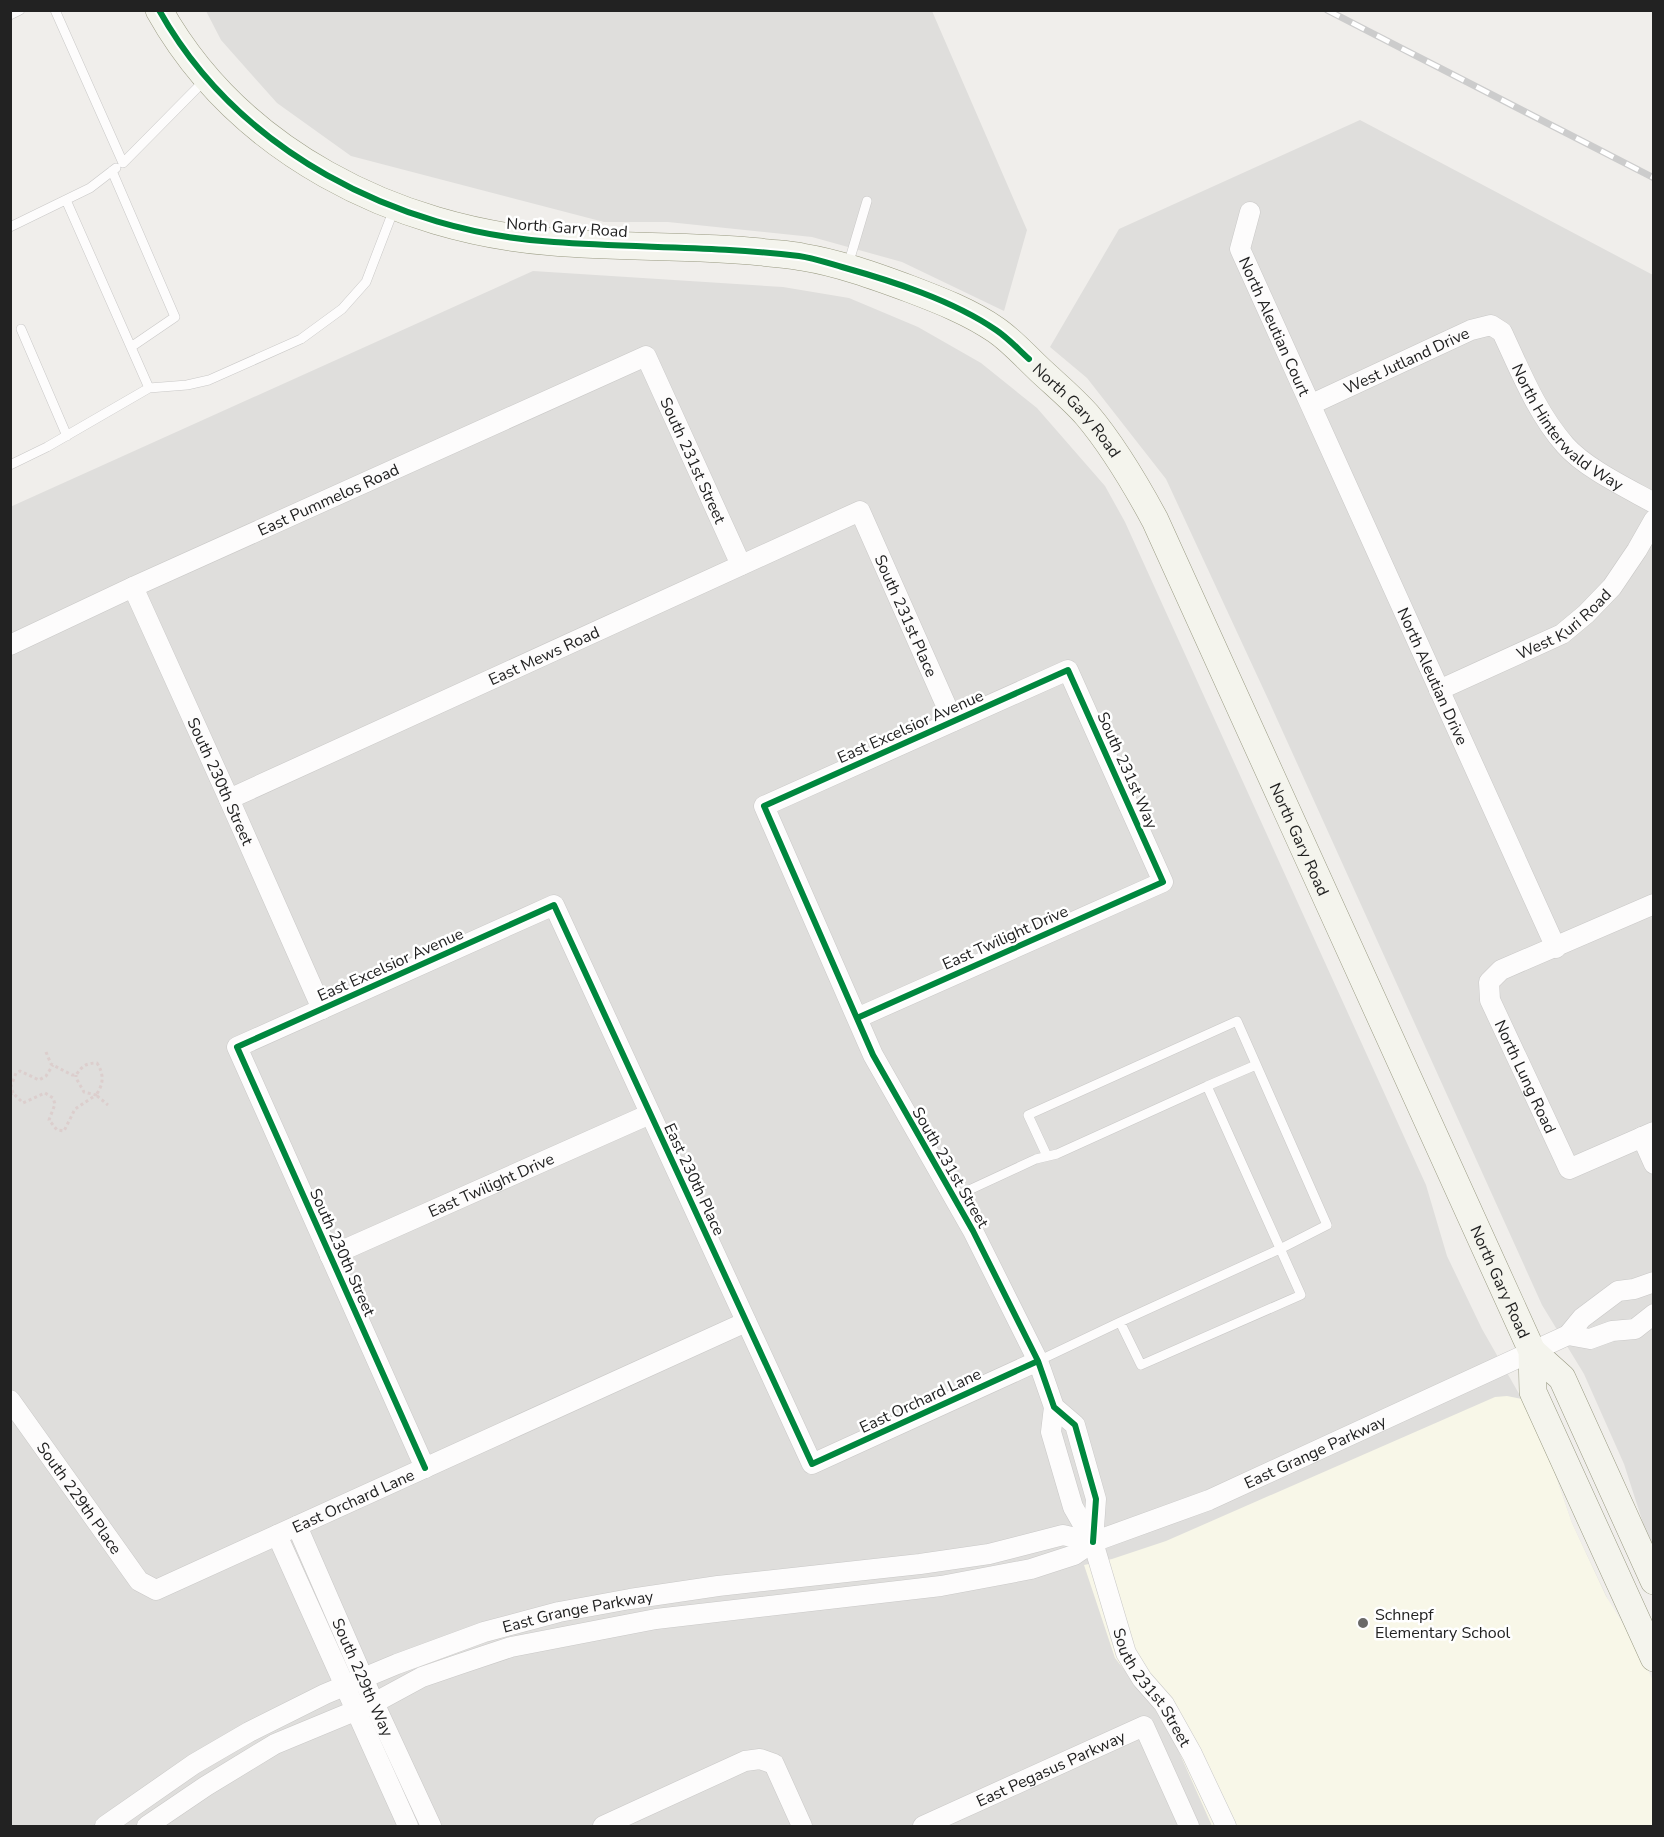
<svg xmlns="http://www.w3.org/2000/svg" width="1664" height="1837" font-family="'Nunito Sans',sans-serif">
	<rect width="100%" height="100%" fill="#f0eeeb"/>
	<path fill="#dfdedc" d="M 206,11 L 932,11 L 1027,230 L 1004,311 L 902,262 L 812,237 L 668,222 L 604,222 L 351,156 L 277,103 L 221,40 Z
		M 1360,120 L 1653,275 L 1653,1554 L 1624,1464 L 1584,1374 L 1542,1305 L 1268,699 L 1166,479 L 1087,378 L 1050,347 L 1119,229 Z
		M 533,271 L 783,287 L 849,298 L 918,327 L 981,363 L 1037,408 L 1105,486 L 1125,522 L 1426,1185 L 1447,1256 L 1482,1329 L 1522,1399 L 1550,1459 L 1572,1523 L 1653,1695 L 1653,1826 L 11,1826 L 10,507 Z"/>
	<path fill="#f8f7e8" d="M 1507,1396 L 1522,1399 L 1550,1459 L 1572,1523 L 1606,1596 L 1639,1650 L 1653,1681 L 1653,1826 L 1212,1826 L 1167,1725 L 1115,1658 L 1084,1565 L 1112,1559 L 1166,1541 L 1495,1397 Z"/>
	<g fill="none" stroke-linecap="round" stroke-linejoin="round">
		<defs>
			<path id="lane" d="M 55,10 L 123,163 L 206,79
				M 10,15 L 20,10
				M 112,171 L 175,317 L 131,347
				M 66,200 L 149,388
				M 10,227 L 90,188 L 116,168
				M 848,265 L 867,201
				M 21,329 L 67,436
				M 10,465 L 47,447 L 149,388 L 187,385 L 209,380 L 301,339 L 342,309 L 366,282 L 394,209
				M 1207,1086 L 1256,1065
				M 1047,1156 L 1028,1115 L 1237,1021 L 1327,1225 L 1280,1249 L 1120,1322
				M 954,1197 L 1036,1159 L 1057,1154 L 1207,1086 L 1301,1295 L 1141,1365 L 1120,1322 L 1038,1361"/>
			<g id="street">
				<path id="s1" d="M 1250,212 L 1240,249 L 1556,948"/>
				<path id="s2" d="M 1312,404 L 1471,330 L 1491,325 L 1502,332 C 1520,370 1536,412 1565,445 C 1585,468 1627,488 1654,503"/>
				<path id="s3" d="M 133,587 L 229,799 L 322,1009"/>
				<path id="s4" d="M 10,645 L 133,587 L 646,356 L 741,565"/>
				<path id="s5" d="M 1439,690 L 1562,634 L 1586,614 L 1612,587 L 1637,550 L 1654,520"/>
				<path id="s6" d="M 229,799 L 860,511 L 953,721"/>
				<path id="s7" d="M 1654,904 L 1501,970 L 1489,982 L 1490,1000 L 1569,1169 L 1654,1132"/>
				<path d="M 857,1018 L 1163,882 L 1068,670 L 764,806 L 873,1055 L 973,1231 L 1038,1361 L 1054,1407 L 1075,1425 L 1096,1499 L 1093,1542"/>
				<path d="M 1642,1137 L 1654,1164"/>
				<path id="s8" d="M 330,1256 L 650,1114"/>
				<path d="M 1568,1335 L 1590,1339 L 1612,1331 L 1635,1329 L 1654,1314"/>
				<path id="s9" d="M 10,1400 L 139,1581 L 156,1590 L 746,1322"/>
				<path id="s10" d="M 1054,1407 L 1051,1432 L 1073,1507 L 1093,1542 L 1126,1653 L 1142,1679 L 1164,1704 L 1192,1754 L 1226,1826"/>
				<path d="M 425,1468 L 237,1047 L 554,905 L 812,1464 L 1038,1361"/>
				<path id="s11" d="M 297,1526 L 374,1703 L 431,1826"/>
				<path d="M 277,1535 L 408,1826"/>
				<path id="s12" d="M 105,1826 L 194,1764 L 249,1732 L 325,1694 L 397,1664 L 484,1632 L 559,1612 L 630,1599 L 718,1586 L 920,1564 L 989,1554 L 1063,1535 L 1093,1542"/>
				<path id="s13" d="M 147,1826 L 206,1786 L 275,1744 L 374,1703 L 422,1677 L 460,1664 L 511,1647 L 656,1619 L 941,1586 L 1031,1569 L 1074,1555 L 1093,1542 L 1209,1500 L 1568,1335 L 1582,1318 L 1618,1291 L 1634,1289 L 1654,1282"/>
				<path d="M 603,1826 L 745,1761 L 760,1759 L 774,1764 L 802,1826"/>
				<path id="s14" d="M 923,1826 L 1144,1726 L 1189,1826"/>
			</g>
			<g id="secondary">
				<path id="s15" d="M 159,10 C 238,151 395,230 553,242 C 622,248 692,245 761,252 C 774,254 789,254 802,257 C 839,263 875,276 910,289 C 939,300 970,312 996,330 C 1012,341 1026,357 1040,370 C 1056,385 1073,399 1087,415 C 1114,447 1135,483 1155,520 L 1532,1351 L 1533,1392 L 1654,1658"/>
				<path d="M 1532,1351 L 1562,1378 L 1654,1581"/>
			</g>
		</defs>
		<use href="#lane" stroke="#c9c8c7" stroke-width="10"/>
		<use href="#street" stroke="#c9c8c7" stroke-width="21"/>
		<use href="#secondary" stroke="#999a82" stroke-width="28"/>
		<path stroke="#dccecd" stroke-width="3" stroke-dasharray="3 3" stroke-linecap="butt" d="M 46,1052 L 51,1064 L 72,1075 L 76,1075 C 82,1066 86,1063 97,1063 C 104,1074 104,1084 96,1095 L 108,1105
			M 13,1093 L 11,1086 L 16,1073 L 20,1071 L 39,1080 L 46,1076 L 53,1065
			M 10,1095 L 13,1093 L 23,1103 L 45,1093 L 53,1098 L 55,1104 L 49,1120 L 57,1130 L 64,1131 L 75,1109 L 96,1095 L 84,1092 L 76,1078 L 76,1075"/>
		<use href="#lane" stroke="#fdfcfc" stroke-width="9"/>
		<use href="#street" stroke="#fdfcfc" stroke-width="20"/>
		<use href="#secondary" stroke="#f4f4ed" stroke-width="27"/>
		<defs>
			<path id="rail" d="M 1327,10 L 1654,178"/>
		</defs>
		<use href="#rail" stroke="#ccc" stroke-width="7"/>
		<use href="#rail" stroke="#fff" stroke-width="4.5" stroke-dasharray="14" stroke-linecap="butt"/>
		<defs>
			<path id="cycleway" d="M 159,10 C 238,151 396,232 554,242 C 635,248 717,246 799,256 C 813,258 828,263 842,267 C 892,281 952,300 996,330 C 1008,338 1018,349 1029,359
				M 857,1018 L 1163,882 L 1068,670 L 764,806 L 873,1055 L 973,1231 L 1038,1361 L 1054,1407 L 1075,1425 L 1096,1499 L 1093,1542
				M 425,1468 L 237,1047 L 554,905 L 812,1464 L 1038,1361"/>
		</defs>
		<use href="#cycleway" stroke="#fff" stroke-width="10"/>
		<use href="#cycleway" stroke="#00873e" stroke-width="6"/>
	</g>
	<circle fill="#6a6968" stroke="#fff" stroke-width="2" cx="1363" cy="1623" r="6"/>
	<g text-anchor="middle" stroke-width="5" stroke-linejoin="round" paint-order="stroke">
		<g font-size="16" fill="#222" stroke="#fff">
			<text transform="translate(567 227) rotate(4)" y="6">North Gary Road</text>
			<text dy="6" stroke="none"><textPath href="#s1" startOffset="123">North Aleutian Court</textPath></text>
			<text dy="6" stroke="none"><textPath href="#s2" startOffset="104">West Jutland Drive</textPath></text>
			<text dy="6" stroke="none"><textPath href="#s15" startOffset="1048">North Gary Road</textPath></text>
			<text dy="6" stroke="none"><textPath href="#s2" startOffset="327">North Hinterwald Way</textPath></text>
			<text dy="6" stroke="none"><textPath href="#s4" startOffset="813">South 231st Street</textPath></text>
			<text dy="6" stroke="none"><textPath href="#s4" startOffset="350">East Pummelos Road</textPath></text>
			<text dy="6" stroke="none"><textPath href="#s6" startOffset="808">South 231st Place</textPath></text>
			<text dy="6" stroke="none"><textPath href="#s5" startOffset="142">West Kuri Road</textPath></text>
			<text dy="6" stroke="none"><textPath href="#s6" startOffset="346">East Mews Road</textPath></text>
			<text dy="6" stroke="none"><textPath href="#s1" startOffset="507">North Aleutian Drive</textPath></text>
			<text transform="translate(910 726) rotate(-24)" y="6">East Excelsior Avenue</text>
			<text transform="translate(1128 770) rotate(66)" y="6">South 231st Way</text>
			<text dy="6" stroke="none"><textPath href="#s3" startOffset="213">South 230th Street</textPath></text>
			<text dy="6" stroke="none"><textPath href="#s15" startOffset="1534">North Gary Road</textPath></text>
			<text transform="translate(1005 937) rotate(-24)" y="6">East Twilight Drive</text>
			<text transform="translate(390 964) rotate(-24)" y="6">East Excelsior Avenue</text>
			<text dy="6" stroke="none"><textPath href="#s7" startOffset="286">North Lung Road</textPath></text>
			<text transform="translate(951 1167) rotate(60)" y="6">South 231st Street</text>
			<text transform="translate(695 1179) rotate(65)" y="6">East 230th Place</text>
			<text dy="6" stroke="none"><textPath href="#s8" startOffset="176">East Twilight Drive</textPath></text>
			<text transform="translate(343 1252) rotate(66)" y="6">South 230th Street</text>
			<text dy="6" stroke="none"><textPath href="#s15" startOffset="2020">North Gary Road</textPath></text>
			<text transform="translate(920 1400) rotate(-25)" y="6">East Orchard Lane</text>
			<text dy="6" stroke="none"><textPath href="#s13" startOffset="1242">East Grange Parkway</textPath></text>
			<text dy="6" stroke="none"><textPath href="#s9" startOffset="120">South 229th Place</textPath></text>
			<text dy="6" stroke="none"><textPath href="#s9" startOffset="458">East Orchard Lane</textPath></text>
			<text dy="6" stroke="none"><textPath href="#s12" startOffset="524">East Grange Parkway</textPath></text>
			<text dy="6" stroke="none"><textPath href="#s11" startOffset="165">South 229th Way</textPath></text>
			<text dy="6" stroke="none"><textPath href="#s10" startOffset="302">South 231st Street</textPath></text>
			<text dy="6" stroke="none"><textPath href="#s14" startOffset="140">East Pegasus Parkway</textPath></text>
		</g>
		<g font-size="16" fill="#222" stroke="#fff" text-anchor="start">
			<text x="1375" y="1620">Schnepf<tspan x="1375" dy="18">Elementary School</tspan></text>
		</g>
	</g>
	<rect width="1664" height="1837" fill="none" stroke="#222222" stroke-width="24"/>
</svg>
